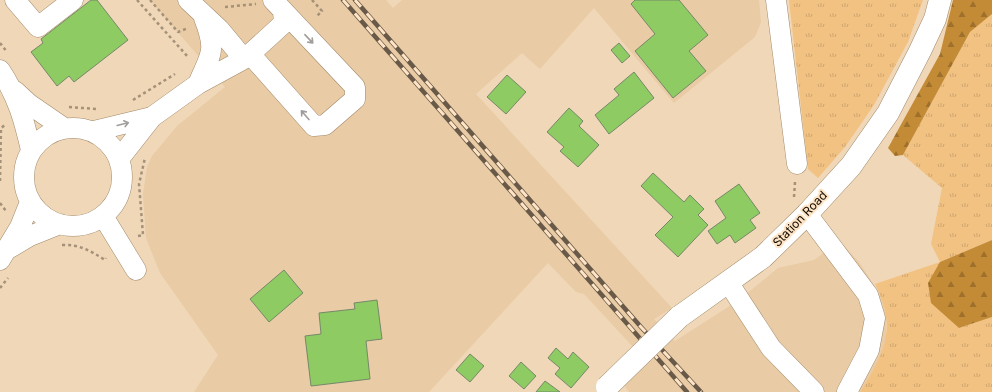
<svg xmlns="http://www.w3.org/2000/svg" width="992" height="392" font-family="Inter,sans-serif">
	<defs>
		<pattern id="grass-tufts" width="24" height="20" patternUnits="userSpaceOnUse"><rect width="24" height="20" fill="#f2c282"/><path d="M3 7l-1-3M5 7V3M7 7l1-3M15 17l-1-3M17 17v-4M19 17l1-3" fill="none" stroke="#cea56f"/></pattern>
		<pattern id="forest-firs" width="22" height="20" patternUnits="userSpaceOnUse"><rect width="22" height="20" fill="#c48b36"/><path d="M5 1l3.5 6h-7zM16 11l3.5 6h-7z" fill="#9e702b"/></pattern>
	</defs>
	<rect width="100%" height="100%" fill="#f0d7b7"/>
	<path fill="#e9cba5" d="M 150,0 L 386,0 L 393,8 L 402,0 L 759,0 L 761,22 L 755,37 L 674,103 L 594,8 L 540,69 L 522,53 L 476,94 L 672,308 L 654,319 L 675,341 L 739,300 L 778,268 L 814,260 L 832,247 L 835,236 L 859,262 L 883,299 L 886,315 L 886,339 L 878,363 L 860,392 L 629,392 L 624,385 L 647,362 L 584,294 L 576,292 L 548,263 L 429,392 L 194,392 L 218,355 L 160,273 L 146,238 L 143,194 L 147,167 L 152,156 L 177,126 L 225,87 Z"/>
	<path fill="url(#grass-tufts)" d="M 789,0 L 923,0 L 908,42 L 874,105 L 845,147 L 818,178 L 808,169 Z
		M 992,14 L 992,240 L 940,262 L 959,328 L 992,317 L 992,392 L 860,392 C 884,354 898,328 875,284 L 940,262 L 931,244 L 942,188 L 903,155 L 970,32 Z"/>
	<path fill="url(#forest-firs)" d="M 953,0 L 992,0 L 992,14 L 970,32 L 903,155 L 895,156 L 888,148 L 940,54 Z
		M 992,240 L 992,317 L 959,328 L 931,303 L 928,283 L 940,262 Z"/>
	<path fill="#8ecb62" stroke="#758869" d="M 91,0 L 97,0 L 128,40 L 74,82 L 69,76 L 57,86 L 31,52 L 43,43 L 41,39 Z
		M 635,0 L 679,0 L 708,35 L 689,51 L 706,71 L 673,98 L 635,51 L 655,34 L 631,4 Z
		M 619,43 L 630,56 L 622,63 L 611,50 Z
		M 634,72 L 654,98 L 609,134 L 595,115 L 619,95 L 614,89 Z
		M 507,75 L 526,92 L 506,114 L 487,97 Z
		M 569,108 L 583,121 L 579,126 L 599,145 L 578,167 L 560,151 L 564,147 L 547,132 Z
		M 653,173 L 684,202 L 690,195 L 704,209 L 698,215 L 708,225 L 678,257 L 655,235 L 673,217 L 641,186 Z
		M 739,184 L 760,213 L 750,220 L 756,228 L 735,243 L 730,235 L 717,244 L 708,231 L 726,218 L 715,201 Z
		M 284,270 L 303,293 L 269,322 L 250,299 Z
		M 377,300 L 382,339 L 366,341 L 370,379 L 311,386 L 305,336 L 321,334 L 319,313 L 355,309 L 354,303 Z
		M 556,348 L 568,359 L 573,352 L 589,367 L 571,388 L 555,374 L 560,368 L 548,358 Z
		M 470,354 L 484,366 L 470,382 L 456,370 Z
		M 521,362 L 536,376 L 524,389 L 509,376 Z
		M 545,381 L 560,392 L 536,392 Z"/>
	<g fill="none" stroke-linecap="round" stroke-linejoin="round">
		<defs>
			<path id="minor" d="M 15,0 L 38,27 L 73,0
				M 188,0 L 219,29 L 244,59
				M 776,0 L 797,164
				M 250,54 L 284,23 L 283,11
				M 0,70 C 18,97 24,120 31,150
				M 198,84 C 211,53 217,52 204,18
				M 15,91 L 29,104 L 64,128
				M24 177a49 49 0 1 1 98 0a49 49 0 1 1-98 0Z
				M 94,131 L 152,117
				M 119,159 L 152,117 L 198,84 L 244,59 L 250,54 L 314,126 L 325,125 L 355,99 L 355,87 L 273,0
				M 807,214 L 868,295 L 875,318 L 869,350 L 847,392
				M 103,216 L 136,270
				M 8,249 L 30,236 L 60,224
				M 0,260 L 20,227 L 30,202
				M 728,282 L 771,348 L 814,392"/>
			<path id="major" d="M 679,317 L 763,257 L 807,214 L 851,166 L 888,113 L 920,51 L 935,19 L 940,0"/>
		</defs>
		<use href="#minor" stroke="#a18a6b" stroke-width="21"/>
		<use href="#major" stroke="#a18a6b" stroke-width="23"/>
		<path stroke="#a49179" stroke-width="2.5" stroke-dasharray="3 3" stroke-linecap="butt" d="M 137,0 L 188,57
			M 150,0 L 178,32 L 188,28
			M 312,0 L 322,11 L 316,17
			M 225,7 L 256,4
			M 0,43 L 7,52
			M 133,100 L 175,74
			M 69,107 L 96,109
			M 0,181 L 1,128 L 5,125
			M 794,197 L 795,182
			M 0,203 L 6,211
			M 138,236 L 143,235 L 139,184 L 145,158
			M 62,245 C 79,244 91,251 105,260 L 106,258
			M 0,288 L 8,278"/>
		<use href="#minor" stroke="#fff" stroke-width="20"/>
		<use href="#major" stroke="#fff" stroke-width="22"/>
		<defs>
			<path id="rail" d="M 343,0 L 687,392
				M 355,0 L 641,327 L 701,392"/>
		</defs>
		<use href="#rail" stroke="#685948" stroke-width="4.5"/>
		<use href="#rail" stroke="#fee4c4" stroke-width="3" stroke-dasharray="9" stroke-linecap="butt"/>
		<defs>
			<path id="major-bridge" d="M 607,387 L 679,317"/>
		</defs>
		<use href="#major-bridge" stroke="#a18a6b" stroke-width="23" stroke-linecap="butt"/>
		<use href="#major-bridge" stroke="#fff" stroke-width="22"/>
	</g>
	<defs><path id="oneway-shaft" d="M-6 0H5M1.5-3L5.5 0L1.5 3" fill="none" stroke-width="1.6" stroke-linecap="round" stroke-linejoin="round"/></defs>
	<g stroke="#a09d9a">
		<use href="#oneway-shaft" transform="translate(309 39) rotate(47)"/>
		<use href="#oneway-shaft" transform="translate(305 115) rotate(-131)"/>
		<use href="#oneway-shaft" transform="translate(123 124) rotate(-14)"/>
	</g>
	<g text-anchor="middle" stroke-width="4" stroke-linejoin="round" paint-order="stroke">
		<g font-size="12" fill="#120a02" stroke="#fee4c4">
			<text transform="translate(800 219) rotate(-46)" y="4">Station Road</text>
		</g>
	</g>
</svg>
